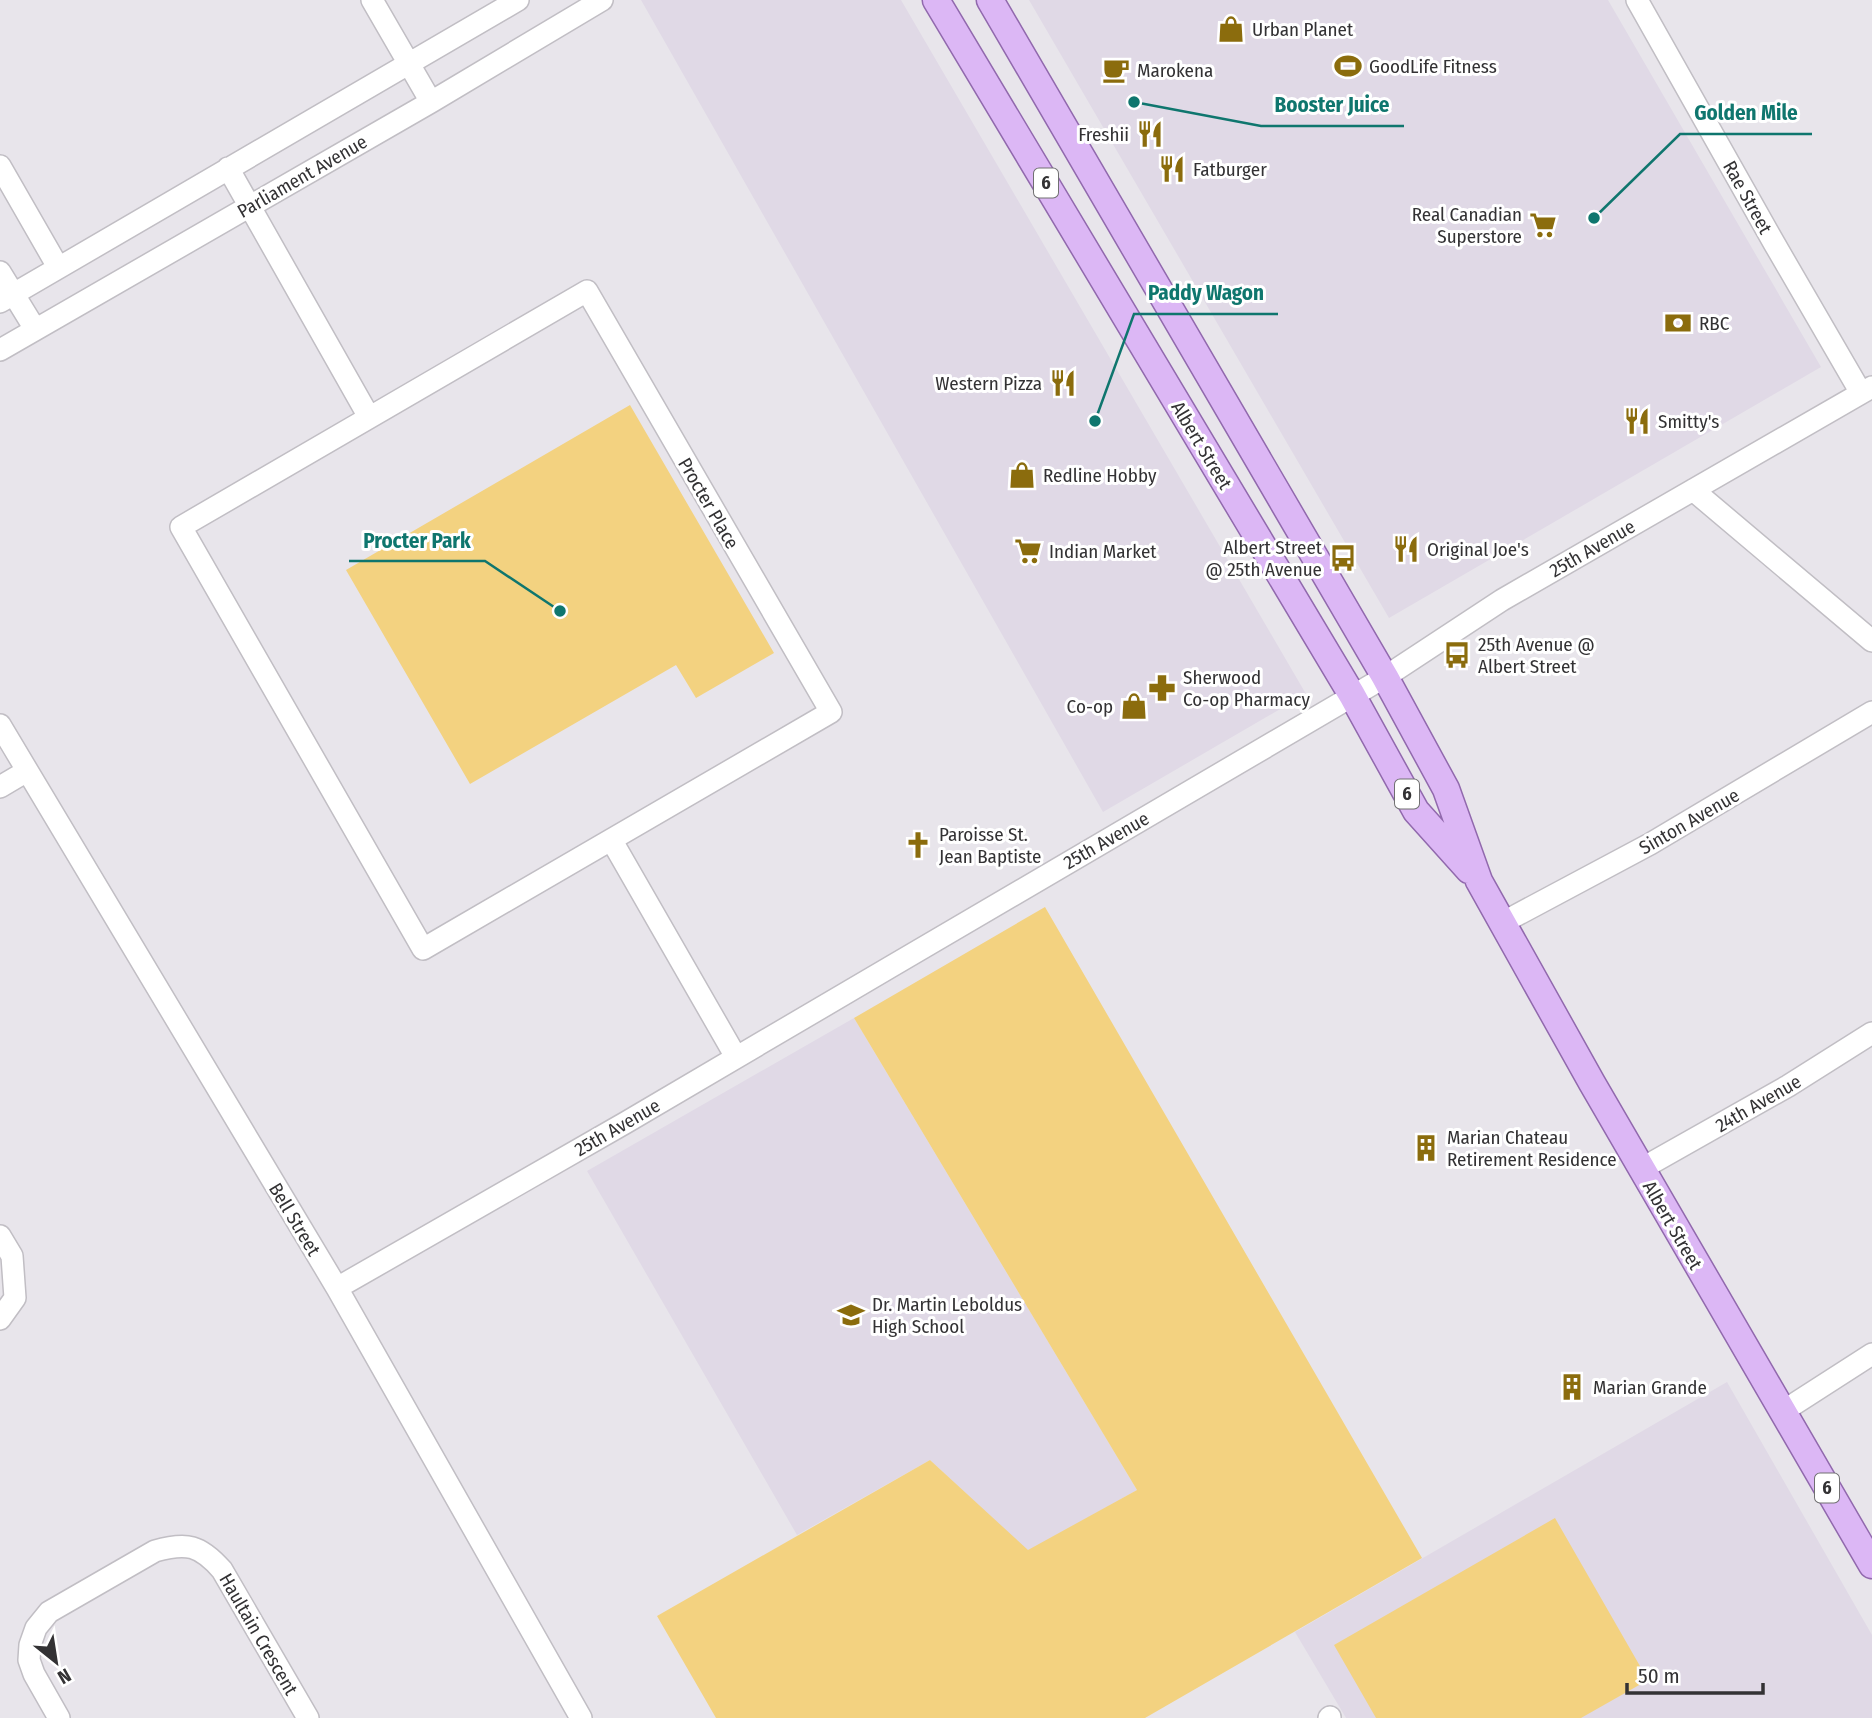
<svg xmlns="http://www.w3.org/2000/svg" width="1872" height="1718" font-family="'Fira Sans Condensed',sans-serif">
	<rect width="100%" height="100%" fill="#e8e5eb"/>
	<path fill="#e0d9e6" d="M 641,0 L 901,0 L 1306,694 L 1103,812 Z
		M 1029,0 L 1608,0 L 1821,367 L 1389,618 Z
		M 854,1018 L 1137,1490 L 1028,1551 L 930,1460 L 797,1535 L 587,1171 Z
		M 1727,1382 L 1872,1635 L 1872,1718 L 1346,1718 L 1295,1632 Z"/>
	<path fill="#f3d280" d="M 630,405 L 774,653 L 696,698 L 676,665 L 470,784 L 346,570 Z
		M 1045,907 L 1422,1558 L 1145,1718 L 716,1718 L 657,1616 L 930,1460 L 1028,1550 L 1137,1490 L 854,1018 Z
		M 1555,1518 L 1648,1680 L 1581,1718 L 1376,1718 L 1334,1645 Z"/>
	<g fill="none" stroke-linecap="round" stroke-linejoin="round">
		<defs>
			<path id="minor" d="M 372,0 L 431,102
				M 1637,0 L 1774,243 L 1861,393
				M 0,166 L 58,267
				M 228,168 L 369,417
				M 0,272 L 35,329
				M 587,291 L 831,712 L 423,949 L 181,527 Z
				M 0,302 L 518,0
				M 0,350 L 431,102 L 602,0
				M 1693,490 L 1872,641
				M 0,725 L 337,1288 L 581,1718
				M 0,787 L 27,771
				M 612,841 L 736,1057
				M 1502,923 L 1650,844 L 1872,712
				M 1641,1169 L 1788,1086 L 1872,1033
				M 0,1236 L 12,1256 L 15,1298 L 0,1319
				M 337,1288 L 625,1123 L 892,966 L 1385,677 L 1502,600 L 1872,387
				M 1782,1412 L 1872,1354
				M 59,1718 L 34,1674 L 29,1660 L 30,1645 L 36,1628 L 49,1612 L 155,1551 C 187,1542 200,1545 222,1570 L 308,1718
				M 1329,1718 L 1330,1717"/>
			<path id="major" d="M 936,0 L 1352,695 L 1416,811 L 1469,870
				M 990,0 L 1385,677 L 1446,789 L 1479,881 L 1592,1083 L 1872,1565"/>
		</defs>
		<use href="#minor" stroke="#c1bec4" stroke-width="24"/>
		<use href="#major" stroke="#9169ad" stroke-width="29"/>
		<use href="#minor" stroke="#fff" stroke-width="21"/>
		<use href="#major" stroke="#dcb7f5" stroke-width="26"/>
	</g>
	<defs>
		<symbol id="shop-bare" viewBox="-9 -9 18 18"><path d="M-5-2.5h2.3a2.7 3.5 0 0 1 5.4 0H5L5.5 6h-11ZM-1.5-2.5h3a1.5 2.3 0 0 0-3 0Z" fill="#8b6c0d" stroke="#fff" stroke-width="2.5" paint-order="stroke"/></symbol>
		<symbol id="stadium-bare" viewBox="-9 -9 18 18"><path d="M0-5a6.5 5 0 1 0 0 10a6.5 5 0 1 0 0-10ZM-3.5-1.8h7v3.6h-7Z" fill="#8b6c0d" stroke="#fff" stroke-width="2.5" paint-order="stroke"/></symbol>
		<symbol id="cafe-bare" viewBox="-9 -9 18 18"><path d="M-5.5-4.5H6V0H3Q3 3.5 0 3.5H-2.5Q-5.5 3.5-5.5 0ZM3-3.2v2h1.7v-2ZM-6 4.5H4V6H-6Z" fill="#8b6c0d" stroke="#fff" stroke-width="2.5" paint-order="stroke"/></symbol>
		<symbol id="restaurant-bare" viewBox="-9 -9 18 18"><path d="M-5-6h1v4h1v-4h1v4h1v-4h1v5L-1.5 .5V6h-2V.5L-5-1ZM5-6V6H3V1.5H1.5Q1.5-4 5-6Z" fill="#8b6c0d" stroke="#fff" stroke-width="2.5" paint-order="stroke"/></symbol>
		<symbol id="supermarket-bare" viewBox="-9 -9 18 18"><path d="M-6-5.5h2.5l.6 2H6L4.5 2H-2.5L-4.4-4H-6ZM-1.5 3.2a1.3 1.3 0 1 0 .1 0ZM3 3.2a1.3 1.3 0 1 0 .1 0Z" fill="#8b6c0d" stroke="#fff" stroke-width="2.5" paint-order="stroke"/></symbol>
		<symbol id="bank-bare" viewBox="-9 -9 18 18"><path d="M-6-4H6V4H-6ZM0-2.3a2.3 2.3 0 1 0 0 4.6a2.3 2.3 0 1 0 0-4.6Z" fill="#8b6c0d" stroke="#fff" stroke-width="2.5" paint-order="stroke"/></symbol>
		<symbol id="bus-bare" viewBox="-9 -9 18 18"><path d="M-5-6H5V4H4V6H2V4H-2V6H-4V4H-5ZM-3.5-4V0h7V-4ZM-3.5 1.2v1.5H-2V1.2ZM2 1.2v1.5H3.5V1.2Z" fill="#8b6c0d" stroke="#fff" stroke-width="2.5" paint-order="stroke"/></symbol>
		<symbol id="pharmacy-bare" viewBox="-9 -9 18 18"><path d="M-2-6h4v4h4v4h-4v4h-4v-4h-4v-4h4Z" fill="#8b6c0d" stroke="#fff" stroke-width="2.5" paint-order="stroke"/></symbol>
		<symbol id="church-bare" viewBox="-9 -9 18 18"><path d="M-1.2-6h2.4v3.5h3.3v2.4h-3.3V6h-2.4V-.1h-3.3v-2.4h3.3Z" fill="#8b6c0d" stroke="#fff" stroke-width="2.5" paint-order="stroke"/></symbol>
		<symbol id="building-bare" viewBox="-9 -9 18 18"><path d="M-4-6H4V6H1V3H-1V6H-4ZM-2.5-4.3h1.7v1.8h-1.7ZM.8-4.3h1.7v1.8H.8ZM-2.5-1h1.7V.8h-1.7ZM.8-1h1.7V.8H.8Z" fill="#8b6c0d" stroke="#fff" stroke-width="2.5" paint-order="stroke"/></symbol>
		<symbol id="school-bare" viewBox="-9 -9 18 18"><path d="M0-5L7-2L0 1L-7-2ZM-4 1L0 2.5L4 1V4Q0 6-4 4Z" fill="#8b6c0d" stroke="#fff" stroke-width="2.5" paint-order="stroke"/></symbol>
	</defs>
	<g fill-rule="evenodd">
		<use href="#shop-bare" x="1212" y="10" width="38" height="38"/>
		<use href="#stadium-bare" x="1329" y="47" width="38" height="38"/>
		<use href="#cafe-bare" x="1097" y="51" width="38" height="38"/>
		<use href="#restaurant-bare" x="1131" y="115" width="38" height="38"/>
		<use href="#restaurant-bare" x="1153" y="150" width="38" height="38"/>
		<use href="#supermarket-bare" x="1524" y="206" width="38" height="38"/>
		<use href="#bank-bare" x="1659" y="304" width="38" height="38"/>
		<use href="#restaurant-bare" x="1044" y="364" width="38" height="38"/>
		<use href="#restaurant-bare" x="1618" y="402" width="38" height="38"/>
		<use href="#shop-bare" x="1003" y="456" width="38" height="38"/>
		<use href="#restaurant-bare" x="1387" y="530" width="38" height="38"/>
		<use href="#supermarket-bare" x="1009" y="532" width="38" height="38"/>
		<use href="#bus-bare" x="1324" y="539" width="38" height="38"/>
		<use href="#bus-bare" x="1438" y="636" width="38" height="38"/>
		<use href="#pharmacy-bare" x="1143" y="669" width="38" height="38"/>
		<use href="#shop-bare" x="1115" y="687" width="38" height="38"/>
		<use href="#church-bare" x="899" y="826" width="38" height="38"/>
		<use href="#building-bare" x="1407" y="1129" width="38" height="38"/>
		<use href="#school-bare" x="832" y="1296" width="38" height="38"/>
		<use href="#building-bare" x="1553" y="1368" width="38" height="38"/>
	</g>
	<g text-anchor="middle" stroke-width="6" stroke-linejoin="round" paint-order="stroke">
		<g fill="#fff" stroke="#707071" stroke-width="2">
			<rect x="1034" y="168.5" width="24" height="29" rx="5"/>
			<rect x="1395" y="779.5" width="24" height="29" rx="5"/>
			<rect x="1815" y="1473.5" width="24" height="29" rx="5"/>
		</g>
		<g font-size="18" font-weight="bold" fill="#333234">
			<text x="1046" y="189">6</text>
			<text x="1407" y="800">6</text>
			<text x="1827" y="1494">6</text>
		</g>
		<g font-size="19" fill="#333234" stroke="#fff" text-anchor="start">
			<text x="1252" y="36">Urban Planet</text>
			<text x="1369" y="73">GoodLife Fitness</text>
			<text x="1137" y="77">Marokena</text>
			<text x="1129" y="141" text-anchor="end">Freshii</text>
			<text x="1193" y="176">Fatburger</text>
			<text x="1522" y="221" text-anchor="end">Real Canadian<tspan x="1522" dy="22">Superstore</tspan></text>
			<text x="1699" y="330">RBC</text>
			<text x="1042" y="390" text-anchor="end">Western Pizza</text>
			<text x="1658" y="428">Smitty's</text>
			<text x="1043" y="482">Redline Hobby</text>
			<text x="1322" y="554" text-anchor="end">Albert Street<tspan x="1322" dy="22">@ 25th Avenue</tspan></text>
			<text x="1427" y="556">Original Joe's</text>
			<text x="1049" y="558">Indian Market</text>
			<text x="1478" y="651">25th Avenue @<tspan x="1478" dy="22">Albert Street</tspan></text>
			<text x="1183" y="684">Sherwood<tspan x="1183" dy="22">Co-op Pharmacy</tspan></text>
			<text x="1113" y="713" text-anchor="end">Co-op</text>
			<text x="939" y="841">Paroisse St.<tspan x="939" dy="22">Jean Baptiste</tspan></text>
			<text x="1447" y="1144">Marian Chateau<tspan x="1447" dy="22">Retirement Residence</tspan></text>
			<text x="872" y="1311">Dr. Martin Leboldus<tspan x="872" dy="22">High School</tspan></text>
			<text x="1593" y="1394">Marian Grande</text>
		</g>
		<g font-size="19" fill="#333234" stroke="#fff">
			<text transform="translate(302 176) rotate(-30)" y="7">Parliament Avenue</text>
			<text transform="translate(1748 197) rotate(61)" y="7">Rae Street</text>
			<text transform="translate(1202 445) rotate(59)" y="7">Albert Street</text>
			<text transform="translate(709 503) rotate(60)" y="7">Procter Place</text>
			<text transform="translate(1592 548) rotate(-30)" y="7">25th Avenue</text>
			<text transform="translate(1689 821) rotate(-30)" y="7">Sinton Avenue</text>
			<text transform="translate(1106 840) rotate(-30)" y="7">25th Avenue</text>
			<text transform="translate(1758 1103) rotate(-30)" y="7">24th Avenue</text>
			<text transform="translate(617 1127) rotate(-30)" y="7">25th Avenue</text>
			<text transform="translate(295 1219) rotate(59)" y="7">Bell Street</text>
			<text transform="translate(1673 1225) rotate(60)" y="7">Albert Street</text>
			<text transform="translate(259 1634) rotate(60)" y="7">Haultain Crescent</text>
		</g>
	</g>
	<path fill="none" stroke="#0f766e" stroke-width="2.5" d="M1134 102L1261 126H1404M1594 218L1680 134H1812M1095 421L1134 314H1278M560 611L485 561H349"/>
	<g fill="#0f766e" stroke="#fff" stroke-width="2.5">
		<circle cx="1134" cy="102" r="7"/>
		<circle cx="1594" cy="218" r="7"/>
		<circle cx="1095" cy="421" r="7"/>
		<circle cx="560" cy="611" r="7"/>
	</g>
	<g font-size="21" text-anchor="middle" font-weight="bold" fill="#0f766e" stroke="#fff" stroke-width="6" stroke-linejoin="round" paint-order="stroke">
		<text x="1332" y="112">Booster Juice</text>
		<text x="1746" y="120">Golden Mile</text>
		<text x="1206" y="300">Paddy Wagon</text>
		<text x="417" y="548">Procter Park</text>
	</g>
	<g transform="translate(56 1662) rotate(150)" stroke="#ffffff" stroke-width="5" paint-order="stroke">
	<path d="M0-5L12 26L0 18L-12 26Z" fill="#333234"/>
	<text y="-10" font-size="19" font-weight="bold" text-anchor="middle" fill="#333234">N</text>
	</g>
	<path d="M1627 1683v10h136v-10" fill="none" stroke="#333234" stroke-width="3.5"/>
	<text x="1638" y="1683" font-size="21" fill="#333234" stroke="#ffffff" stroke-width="5" paint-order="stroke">50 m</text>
</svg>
